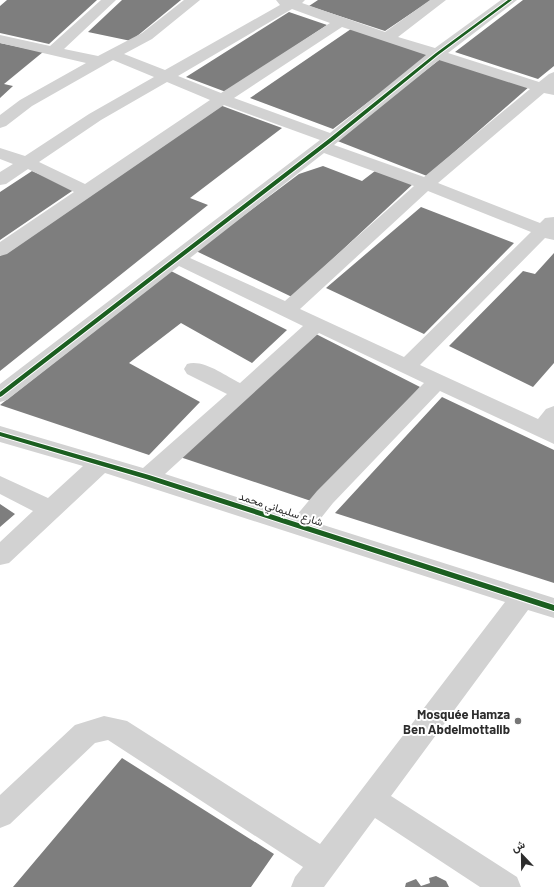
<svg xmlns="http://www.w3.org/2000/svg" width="554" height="887" font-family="Barlow,Vazirmatn,sans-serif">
	<rect width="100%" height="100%" fill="#fff"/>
	<path fill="#7e7e7e" d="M 7,0 L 97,0 L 49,44 L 0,33 L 0,6 Z
		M 122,0 L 181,0 L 131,41 L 88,32 Z
		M 318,0 L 431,0 L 385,31 L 309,6 Z
		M 523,0 L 554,0 L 554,66 L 538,79 L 455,52 Z
		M 289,12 L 327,25 L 226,92 L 186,77 Z
		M 351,29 L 430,55 L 333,129 L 250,98 Z
		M 0,43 L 43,52 L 4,84 L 13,86 L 0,98 Z
		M 443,57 L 530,86 L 427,176 L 335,140 Z
		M 217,104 L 282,128 L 190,198 L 208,205 L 0,371 L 0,256 Z
		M 323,166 L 362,181 L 375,171 L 414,183 L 292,297 L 196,251 L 299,174 Z
		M 32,171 L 75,189 L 0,240 L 0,192 Z
		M 421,207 L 514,243 L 424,334 L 326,288 Z
		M 554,253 L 554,363 L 533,387 L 449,346 L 523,271 L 535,274 Z
		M 171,271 L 287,330 L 252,363 L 181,323 L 129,363 L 200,402 L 149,455 L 0,405 Z
		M 314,333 L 420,387 L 311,501 L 177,456 Z
		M 442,397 L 554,450 L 554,583 L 335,513 Z
		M 0,504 L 15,514 L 0,527 Z
		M 122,758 L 274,854 L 251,887 L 13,887 Z
		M 436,876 L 446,881 L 449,887 L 405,887 L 406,883 L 416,879 L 421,886 L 430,883 L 429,878 Z"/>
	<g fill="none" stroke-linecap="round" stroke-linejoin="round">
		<path fill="#d2d2d2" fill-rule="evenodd" d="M 101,0 L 116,0 L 64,49 L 98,56 L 142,33 L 184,0 L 200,0 L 152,39 L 124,54 L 165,70 L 280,5 L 276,0 L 305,0 L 302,3 L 385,32 L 430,0 L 446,0 L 398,37 L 435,48 L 501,0 L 517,0 L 448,53 L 539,82 L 549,74 L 554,72 L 554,95 L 544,93 L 438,183 L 540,223 L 545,218 L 554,217 L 554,240 L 545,238 L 420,365 L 538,419 L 546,409 L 554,406 L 554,444 L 440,391 L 333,503 L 317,523 L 554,598 L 554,618 L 528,610 L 391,796 L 517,877 L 521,887 L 480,887 L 375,818 L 324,887 L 291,887 L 295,877 L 303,867 L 108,740 L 95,743 L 10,824 L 0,828 L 0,795 L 75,725 L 104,716 L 127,721 L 320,844 L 505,602 L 105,473 L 9,563 L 0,565 L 0,542 L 33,511 L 0,494 L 0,476 L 48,498 L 83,466 L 0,442 L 0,426 L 143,468 L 227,394 L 187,374 L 184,369 L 187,364 C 204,359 225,376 240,383 L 303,326 L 179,266 L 7,400 L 0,402 L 0,384 L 320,140 L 224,105 L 7,254 L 0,256 L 0,242 L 74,192 L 28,169 L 6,184 L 0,185 L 0,172 L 13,164 L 0,159 L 0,148 L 25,156 L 89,114 L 154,77 L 113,60 L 32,106 L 6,126 L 0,128 L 0,115 L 20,100 L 86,63 L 0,43 L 0,35 L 50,46 ZM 292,9 L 330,23 L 221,93 L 178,76 ZM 342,27 L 426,55 L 330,133 L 234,98 ZM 439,60 L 530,89 L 424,177 L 334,145 ZM 167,82 L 210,100 L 85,184 L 39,162 L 101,120 ZM 324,153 L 414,186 L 285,301 L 190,258 ZM 428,191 L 531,232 L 404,357 L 300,309 ZM 319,333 L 424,383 L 317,491 L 296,516 L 165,474 Z"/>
		<defs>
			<path id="cycleway" d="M 508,0 L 512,0 L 438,55 L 334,140 L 2,396 L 0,397 L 0,392 L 330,138 L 436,53 Z
				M 0,432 L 149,475 L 554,605 L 554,611 L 146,479 L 0,436 Z"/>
		</defs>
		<use href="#cycleway" stroke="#fff" stroke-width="2"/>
		<use href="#cycleway" fill="#1b5e20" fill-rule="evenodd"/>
	</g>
	<circle fill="#767676" stroke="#fff" stroke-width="1.5" cx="518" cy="721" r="4"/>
	<g text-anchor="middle" stroke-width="4" stroke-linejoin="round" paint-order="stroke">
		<g font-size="11" fill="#2d2d2d" stroke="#fff">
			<text transform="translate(281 509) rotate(18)" y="4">شارع سليماني محمد</text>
		</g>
		<g font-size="13" font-weight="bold" fill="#2d2d2d" stroke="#fff" text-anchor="end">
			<text x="510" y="719">Mosquée Hamza<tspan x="510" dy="15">Ben Abdelmottalib</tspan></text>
		</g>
	</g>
	<g transform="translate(522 855) rotate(338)" stroke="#ffffff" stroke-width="3" paint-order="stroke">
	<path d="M0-3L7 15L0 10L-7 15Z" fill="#2d2d2d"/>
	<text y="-6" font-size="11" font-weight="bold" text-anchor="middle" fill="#2d2d2d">ش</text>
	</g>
</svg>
